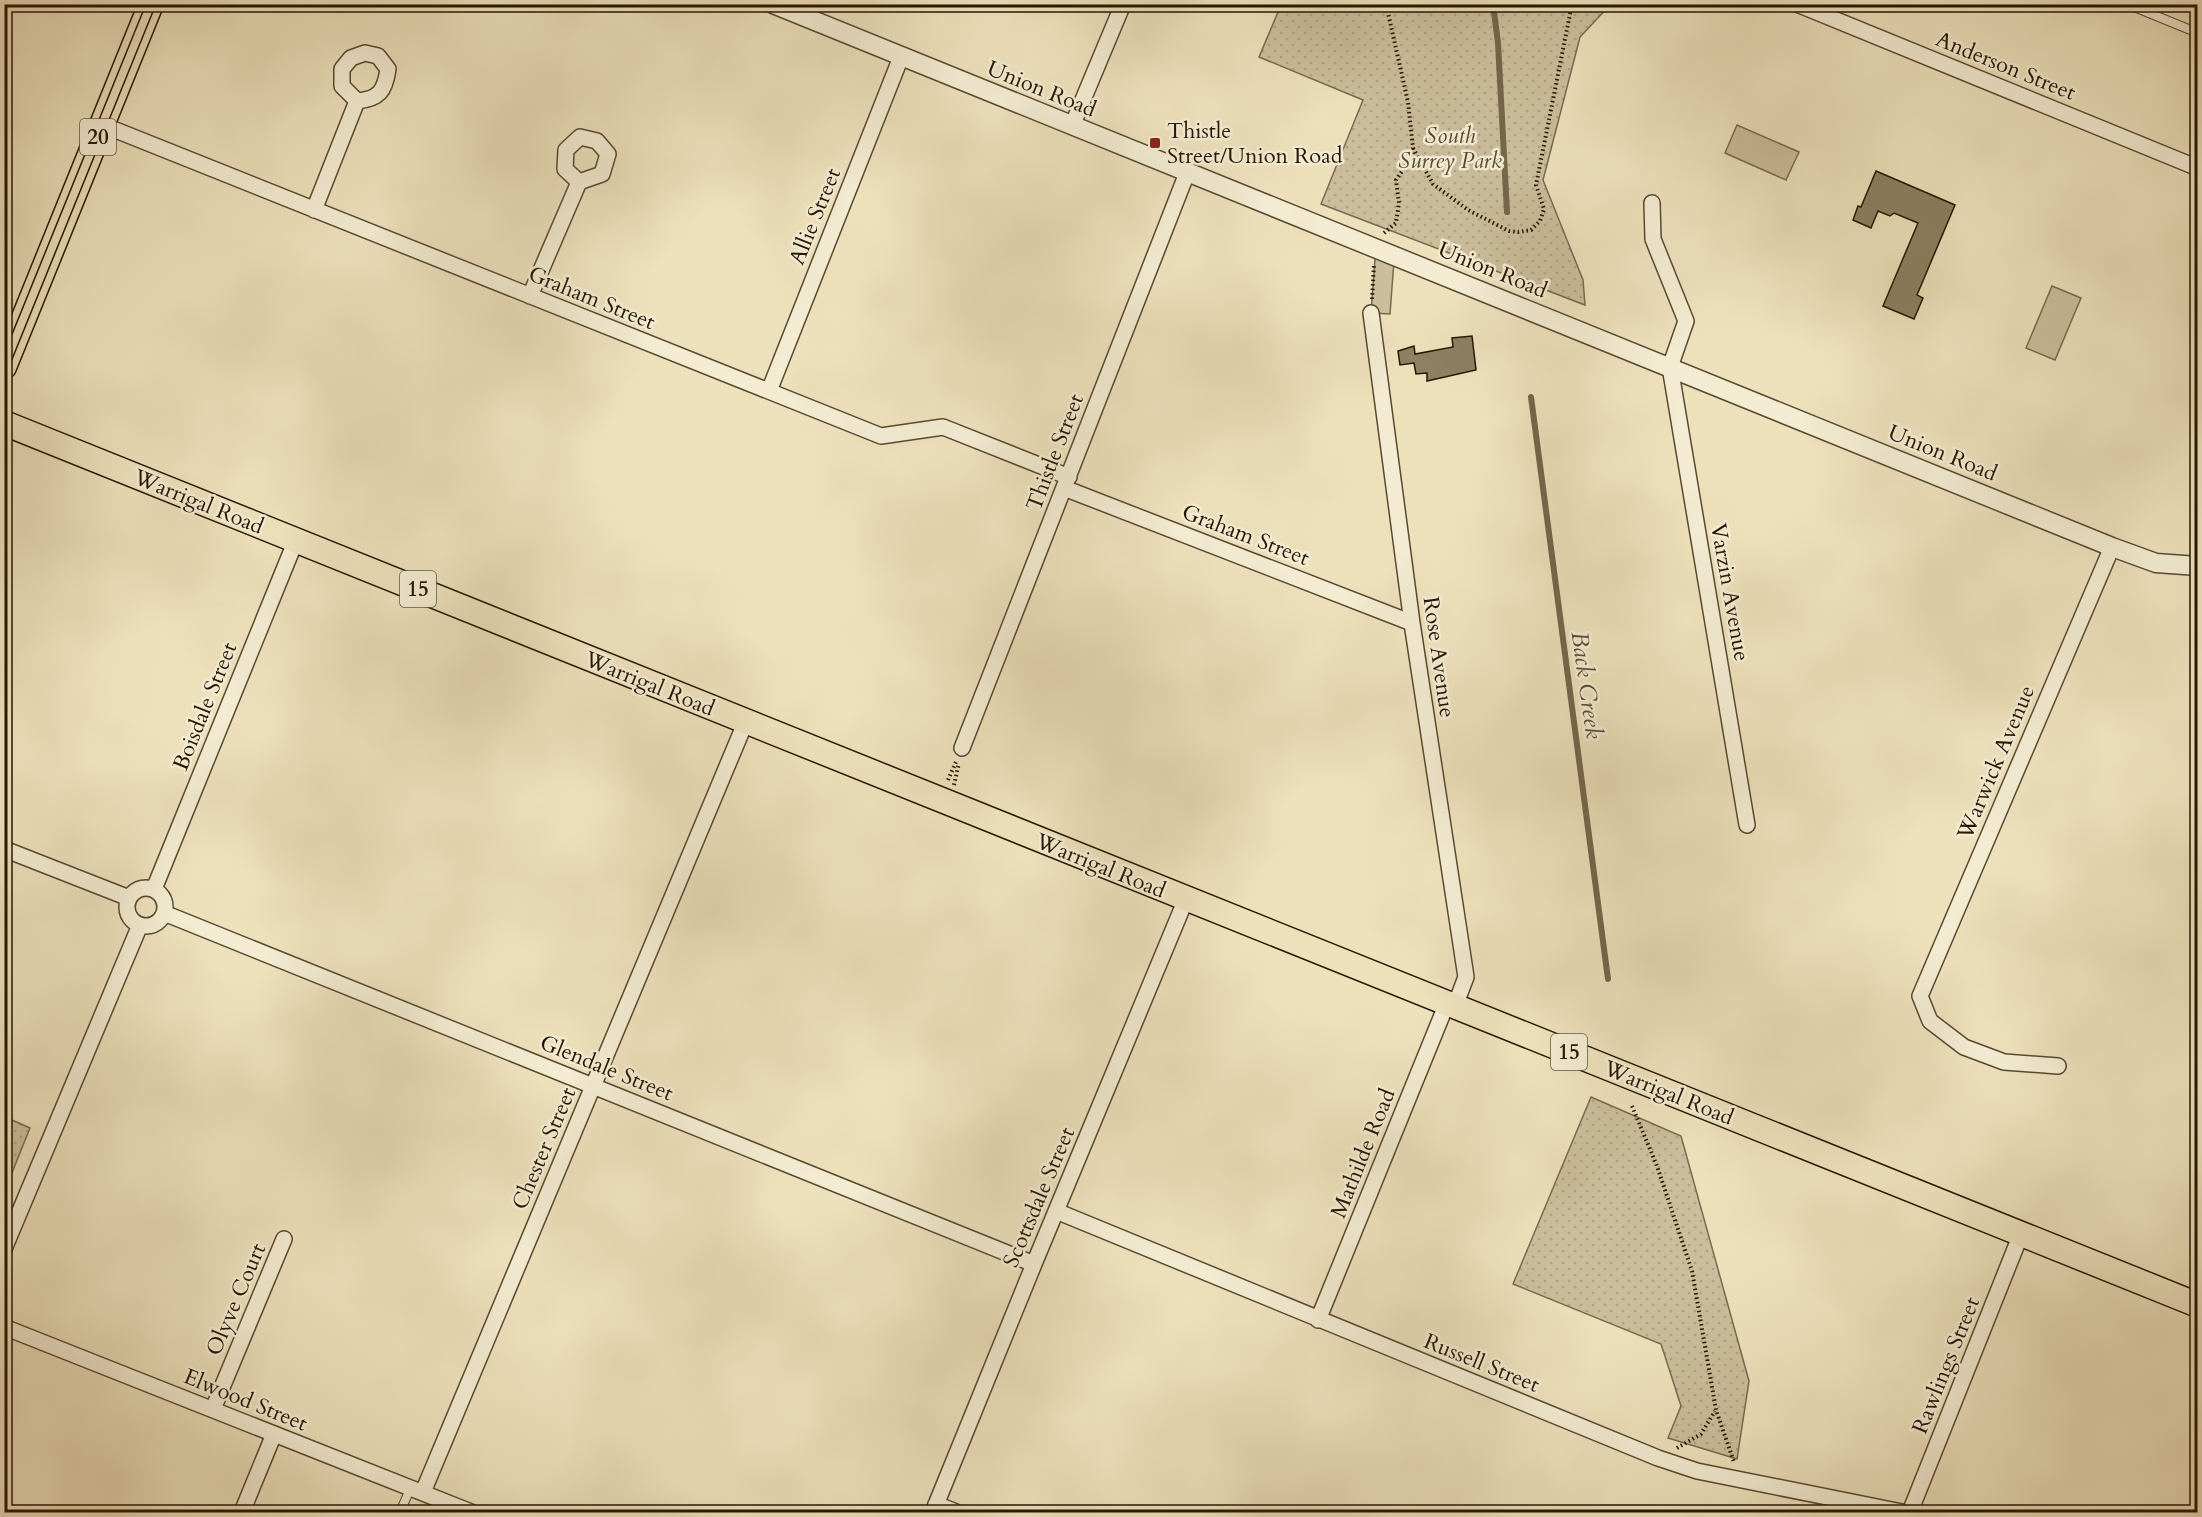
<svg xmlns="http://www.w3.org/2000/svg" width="2202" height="1517" font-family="Cardo,serif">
	<defs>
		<pattern id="grass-dots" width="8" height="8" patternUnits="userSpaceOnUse" patternTransform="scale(1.5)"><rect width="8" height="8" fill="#cbbe9c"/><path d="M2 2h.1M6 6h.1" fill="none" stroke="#aea385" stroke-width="1.8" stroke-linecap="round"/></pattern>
	</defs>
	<rect width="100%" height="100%" fill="#ede1bc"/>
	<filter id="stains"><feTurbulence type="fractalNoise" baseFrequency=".00333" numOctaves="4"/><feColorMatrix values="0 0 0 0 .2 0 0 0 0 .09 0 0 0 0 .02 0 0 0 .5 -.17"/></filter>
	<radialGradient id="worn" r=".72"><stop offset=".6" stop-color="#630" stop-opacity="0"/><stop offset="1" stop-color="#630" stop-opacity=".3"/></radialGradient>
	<path fill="url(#grass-dots)" stroke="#786a4f" stroke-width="1.5" d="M 1281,5 L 1610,5 L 1580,37 L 1543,180 L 1583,280 L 1585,305 L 1321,204 L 1363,100 L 1259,57 Z
		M 1591,1097 L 1681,1136 L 1749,1381 L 1737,1459 L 1668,1438 L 1681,1406 L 1661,1344 L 1513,1284 Z
		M 5,1117 L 30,1128 L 5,1190 Z"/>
	<path fill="#cbbe9c" stroke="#786a4f" stroke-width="1.5" d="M 1737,125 L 1799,152 L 1786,180 L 1725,153 Z
		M 1375,259 L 1394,261 L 1390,314 L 1371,313 Z
		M 2052,286 L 2081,298 L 2055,360 L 2026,348 Z"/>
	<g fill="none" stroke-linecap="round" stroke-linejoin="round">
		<path stroke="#75664c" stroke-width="6" d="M 1493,4 L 1498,43 L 1507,212
			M 1531,397 L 1608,979"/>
	</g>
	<path fill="#8d8063" stroke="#261602" stroke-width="1.5" d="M 1876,171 L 1955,205 L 1917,295 L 1923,298 L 1914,319 L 1883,306 L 1918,223 L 1894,213 L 1890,216 L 1878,211 L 1871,228 L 1853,220 L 1858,206 L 1861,207 Z
		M 1472,336 L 1476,370 L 1427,381 L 1427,373 L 1416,374 L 1414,363 L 1400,365 L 1398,351 L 1414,346 L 1415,354 L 1453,347 L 1452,338 Z"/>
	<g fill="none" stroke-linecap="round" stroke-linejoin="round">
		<defs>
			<path id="service" d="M 2127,4 L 2198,33
				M 400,1512 L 411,1487"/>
			<path id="minor" d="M 1797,4 L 2198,168
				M 365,53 L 378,56 L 388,69 C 385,91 379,99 357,101 L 342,86 L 342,69 L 351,58 Z
				M 103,125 L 881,436 L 943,427 L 1069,477
				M 1072,126 L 1123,4
				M 1652,203 L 1653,239 L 1686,321 L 1670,367 L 1747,825
				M 314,210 L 357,101
				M 530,296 L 579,182 L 602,174 L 608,154 L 597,141 L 580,137 L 566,150 L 565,169 L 579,182
				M 1371,313 L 1412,623 L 1466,977 L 1455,1006
				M 769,391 L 901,57
				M 1064,488 L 1412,623
				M 962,748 L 1187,173
				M 4,849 L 129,898
				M127 907a19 19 0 1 1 38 0a19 19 0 1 1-38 0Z
				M 154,889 L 296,540
				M 164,913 L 1034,1264
				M 2058,1066 L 2004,1062 L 1964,1047 L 1930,1021 L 1920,996 L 2112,547
				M 1056,1211 L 1658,1458 L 1697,1471 L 1902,1512
				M 4,1249 L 140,925
				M 1318,1320 L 1447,1003
				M 4,1327 L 471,1512
				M 213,1409 L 284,1239
				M 423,1492 L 746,721
				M 936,1504 L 956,1512
				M 242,1512 L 274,1434
				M 933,1512 L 1034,1264 L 1186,899
				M 1910,1512 L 2021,1234"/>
			<path id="tertiary" d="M 773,4 L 2112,547 L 2156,563 L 2198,566"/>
			<path id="primary" d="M 4,367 L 151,4
				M 4,423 L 2198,1305"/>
		</defs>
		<use href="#service" stroke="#584930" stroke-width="10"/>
		<use href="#minor" stroke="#584930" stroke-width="18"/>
		<use href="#tertiary" stroke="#584930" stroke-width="21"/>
		<use href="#primary" stroke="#261602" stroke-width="27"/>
		<path stroke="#261602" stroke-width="4" stroke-dasharray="1.5 3" stroke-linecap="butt" d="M 1413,148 L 1433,184 L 1468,210 L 1509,231 L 1518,232 L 1531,230 L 1540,221 L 1544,209 L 1536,185 L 1572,4
			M 1384,233 L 1396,223 L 1399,203 L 1396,180 L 1409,161 L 1413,148 L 1408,102 L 1386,4
			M 1372,299 L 1374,265
			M 948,780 L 956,762
			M 954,785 L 959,763
			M 1632,1106 L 1657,1166 L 1692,1271 L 1716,1410 L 1734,1462
			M 1677,1448 L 1701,1434 L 1715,1411"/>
		<use href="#service" stroke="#f3ecd3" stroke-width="8"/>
		<use href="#minor" stroke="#f3ecd3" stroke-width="15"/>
		<use href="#tertiary" stroke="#f3ecd3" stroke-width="18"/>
		<use href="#primary" stroke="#ede1bc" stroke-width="24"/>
		<path stroke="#261602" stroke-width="1.5" d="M 4,354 L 146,4
			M 4,379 L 156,4"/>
	</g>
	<rect fill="#8f2418" stroke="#f3ecd3" stroke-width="2" x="1149" y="137" width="12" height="12" rx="3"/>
	<g text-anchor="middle" stroke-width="5" stroke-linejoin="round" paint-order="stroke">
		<g fill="#f3ecd3" stroke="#645641" stroke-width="1.5">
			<rect x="80" y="119" width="36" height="36" rx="4.5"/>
			<rect x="400" y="571" width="36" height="36" rx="4.5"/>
			<rect x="1551" y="1034" width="36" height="36" rx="4.5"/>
		</g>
		<g font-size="21" font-weight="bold" fill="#261602">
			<text x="98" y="144">20</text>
			<text x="418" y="596">15</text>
			<text x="1569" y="1059">15</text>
		</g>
		<g font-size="22" fill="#261602" stroke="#f3ecd3">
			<text transform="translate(2006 65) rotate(22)" y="8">Anderson Street</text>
			<text transform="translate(1042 88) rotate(22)" y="8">Union Road</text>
			<text transform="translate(814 216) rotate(-68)" y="8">Allie Street</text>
			<text transform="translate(1493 269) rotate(22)" y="8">Union Road</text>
			<text transform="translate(592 297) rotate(22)" y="8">Graham Street</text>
			<text transform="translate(1054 452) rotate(-69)" y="8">Thistle Street</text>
			<text transform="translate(1943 452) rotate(22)" y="8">Union Road</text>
			<text transform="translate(199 501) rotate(22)" y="8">Warrigal Road</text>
			<text transform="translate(1246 534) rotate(21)" y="8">Graham Street</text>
			<text transform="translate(1731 592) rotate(80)" y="8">Varzin Avenue</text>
			<text transform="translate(1440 657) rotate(82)" y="8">Rose Avenue</text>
			<text transform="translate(650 683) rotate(22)" y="8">Warrigal Road</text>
			<text transform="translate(204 706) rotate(-68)" y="8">Boisdale Street</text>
			<text transform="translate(1995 762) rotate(-67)" y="8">Warwick Avenue</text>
			<text transform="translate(1101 865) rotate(22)" y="8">Warrigal Road</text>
			<text transform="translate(607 1067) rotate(22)" y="8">Glendale Street</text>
			<text transform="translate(1669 1092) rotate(22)" y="8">Warrigal Road</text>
			<text transform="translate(543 1148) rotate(-67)" y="8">Chester Street</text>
			<text transform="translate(1362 1153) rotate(-68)" y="8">Mathilde Road</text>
			<text transform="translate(1038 1197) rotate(-67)" y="8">Scottsdale Street</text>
			<text transform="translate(235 1299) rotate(-67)" y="8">Olyve Court</text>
			<text transform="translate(1482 1362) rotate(22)" y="8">Russell Street</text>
			<text transform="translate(1945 1365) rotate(-68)" y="8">Rawlings Street</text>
			<text transform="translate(246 1399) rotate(22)" y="8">Elwood Street</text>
		</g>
		<g font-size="22" fill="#261602" stroke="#f3ecd3" text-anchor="start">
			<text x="1167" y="138">Thistle<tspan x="1167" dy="25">Street/Union Road</tspan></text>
		</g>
		<g font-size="22" font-style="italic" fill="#584830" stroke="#f3ecd3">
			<text x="1450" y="143">South<tspan x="1450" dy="25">Surrey Park</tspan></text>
		</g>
		<g font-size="24" font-style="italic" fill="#5a4c33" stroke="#f3ecd3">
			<text transform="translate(1587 685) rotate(82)" y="8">Back Creek</text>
		</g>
	</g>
	<rect width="2202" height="1517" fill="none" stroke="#ede1bc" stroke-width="24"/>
	<rect x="6" y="6" width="2190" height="1505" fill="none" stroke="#261602" stroke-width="3"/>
	<rect x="12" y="12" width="2178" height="1493" fill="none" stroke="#261602" stroke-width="1.5"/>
	<rect width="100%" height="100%" filter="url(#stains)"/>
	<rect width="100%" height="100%" fill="url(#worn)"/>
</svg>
